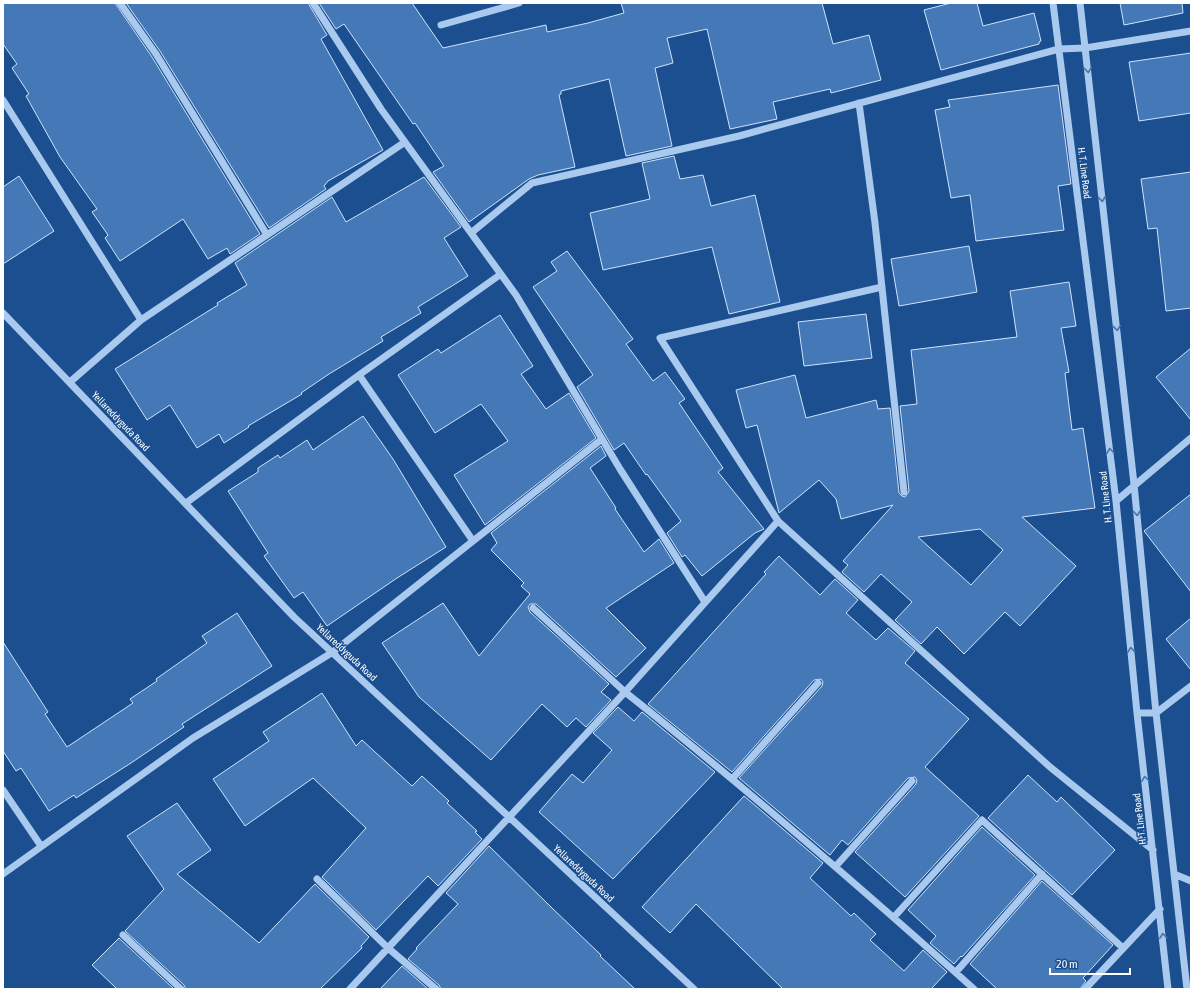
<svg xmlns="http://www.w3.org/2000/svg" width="1194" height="992" font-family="'Asap Condensed',sans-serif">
	<rect width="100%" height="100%" fill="#1b4f8f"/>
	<path fill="#4478b7" stroke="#cfe3fa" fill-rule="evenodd" d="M 3,3 L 115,3 L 152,57 L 260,234 L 230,254 L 227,248 L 208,259 L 183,219 L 120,261 L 105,238 L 108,235 L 92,212 L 97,209 L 60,157 L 26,96 L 29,94 L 12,68 L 17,64 L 3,44 Z
		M 126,3 L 308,3 L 327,35 L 321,39 L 383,150 L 328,181 L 324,186 L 326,189 L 269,228 L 160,51 Z
		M 319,3 L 412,3 L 443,48 L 546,25 L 547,32 L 588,23 L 624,13 L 621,3 L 822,3 L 833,44 L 869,35 L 881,80 L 831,93 L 830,89 L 773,102 L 777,119 L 730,129 L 707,29 L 667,38 L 673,63 L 655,68 L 672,146 L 626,156 L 609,79 L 561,91 L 561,94 L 559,95 L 575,167 L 538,175 L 529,179 L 469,222 L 433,172 L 444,166 L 415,123 L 413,124 L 344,24 L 336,29 Z
		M 951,3 L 977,3 L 983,26 L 1034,13 L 1041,41 L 1039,42 L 1039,44 L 941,70 L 924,10 Z
		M 1120,3 L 1182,3 L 1183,13 L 1124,25 Z
		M 1191,53 L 1191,113 L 1139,121 L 1129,62 Z
		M 1058,85 L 1071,184 L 1058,186 L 1064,230 L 976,241 L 970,195 L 951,198 L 935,110 L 950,107 L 948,100 Z
		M 674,156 L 680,179 L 703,175 L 711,206 L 755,195 L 780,302 L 729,314 L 712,247 L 603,270 L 590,213 L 650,199 L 642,163 Z
		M 1191,172 L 1191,308 L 1166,311 L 1157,228 L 1148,229 L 1141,179 Z
		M 19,176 L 54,231 L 3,264 L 3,187 Z
		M 424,177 L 461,227 L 444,238 L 468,276 L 418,307 L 421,313 L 381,337 L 383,341 L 329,374 L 301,393 L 302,394 L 248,426 L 249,427 L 224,443 L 219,434 L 197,448 L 170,405 L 147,420 L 115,369 L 218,305 L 217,303 L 247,285 L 235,263 L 332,197 L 346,222 Z
		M 969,246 L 977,292 L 899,306 L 891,259 Z
		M 567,251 L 633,339 L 626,344 L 653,381 L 665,372 L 685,399 L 679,403 L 723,468 L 718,472 L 764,529 L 755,533 L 702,576 L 685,555 L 682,557 L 667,533 L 681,521 L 647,474 L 646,475 L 624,443 L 614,450 L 577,387 L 593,375 L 533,287 L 557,271 L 551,262 Z
		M 1069,282 L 1076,326 L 1061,328 L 1069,372 L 1065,373 L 1072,430 L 1083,428 L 1095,508 L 1022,517 L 1076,566 L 1020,626 L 1005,612 L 964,654 L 937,627 L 921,644 L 895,620 L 912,602 L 881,574 L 864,592 L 842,572 L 848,565 L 843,561 L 893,505 L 841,519 L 836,499 L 819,480 L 779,513 L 757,425 L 746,428 L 736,390 L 795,375 L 806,418 L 876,400 L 878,409 L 890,408 L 899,493 L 902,496 L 905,497 L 909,491 L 900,406 L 917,404 L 911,350 L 1017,337 L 1010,291 ZM 980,529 L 1003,550 L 971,585 L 918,537 Z
		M 866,314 L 872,358 L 804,366 L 798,322 Z
		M 500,315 L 533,366 L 521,374 L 546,409 L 569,393 L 596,438 L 485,525 L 454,475 L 508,441 L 481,404 L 435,433 L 398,375 L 438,349 L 441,353 Z
		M 1191,348 L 1191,420 L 1156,377 Z
		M 363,416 L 393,459 L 446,547 L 397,578 L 327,626 L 303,592 L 294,598 L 264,556 L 268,553 L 228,491 L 258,472 L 258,468 L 278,455 L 280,458 L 307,440 L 313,450 Z
		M 601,446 L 606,456 L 590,468 L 616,508 L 615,509 L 644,552 L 659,539 L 674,563 L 606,608 L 646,648 L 616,677 L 536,604 L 530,604 L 528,607 L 530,612 L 609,684 L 601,692 L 611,700 L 586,727 L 576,718 L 567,727 L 542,704 L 491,760 L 419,697 L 382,643 L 443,603 L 479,656 L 530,594 L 521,586 L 524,583 L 491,550 L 497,543 L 491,533 Z
		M 1191,494 L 1191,592 L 1144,531 Z
		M 779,556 L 820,595 L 835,579 L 858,600 L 846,613 L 876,640 L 888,628 L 915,651 L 905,663 L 969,719 L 925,767 L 979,816 L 905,897 L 855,852 L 916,784 L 917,780 L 915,777 L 908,778 L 848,845 L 842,840 L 830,855 L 739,778 L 822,686 L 823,682 L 821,679 L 814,680 L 732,772 L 648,704 L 766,574 L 764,572 Z
		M 237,613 L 272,666 L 182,724 L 184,727 L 131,763 L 76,798 L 74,795 L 49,811 L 21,768 L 16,771 L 3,751 L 3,642 L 48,712 L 45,714 L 67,747 L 133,703 L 130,699 L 157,681 L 156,679 L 207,643 L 202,636 Z
		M 1191,618 L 1191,670 L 1166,639 Z
		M 322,693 L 356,746 L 362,740 L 412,786 L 422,776 L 449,801 L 447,803 L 477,831 L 475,832 L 482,839 L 438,886 L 428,876 L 376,930 L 322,877 L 366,828 L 313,778 L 245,826 L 213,779 L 269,741 L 263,732 Z
		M 618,707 L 634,721 L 642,712 L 715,772 L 613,879 L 539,812 L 572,774 L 583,783 L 612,750 L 593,733 Z
		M 1028,775 L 1057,802 L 1061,797 L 1115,850 L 1072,895 L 988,818 Z
		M 744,796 L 823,863 L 810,878 L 851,916 L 854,913 L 876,934 L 870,940 L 904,971 L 923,950 L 947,972 L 931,989 L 783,989 L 696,904 L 670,933 L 642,907 Z
		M 177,803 L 211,850 L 177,874 L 259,943 L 315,884 L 369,937 L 361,946 L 362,948 L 320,989 L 186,989 L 184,985 L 125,931 L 164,889 L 127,836 Z
		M 982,827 L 1035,875 L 962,957 L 961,956 L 954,964 L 930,943 L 936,936 L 908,910 Z
		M 489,846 L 552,908 L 601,955 L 600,956 L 635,989 L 441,989 L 439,985 L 408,959 L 417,949 L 416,948 L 458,904 L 446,893 Z
		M 1042,881 L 1113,945 L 1083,978 L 1086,981 L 1080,989 L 997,989 L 970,964 Z
		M 119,938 L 120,939 L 174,989 L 117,989 L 92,965 Z
		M 402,966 L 428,989 L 380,989 Z"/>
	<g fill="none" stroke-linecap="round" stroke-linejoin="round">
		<path stroke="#a9c9ee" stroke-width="7" d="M 120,3 L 156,54 L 267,235
			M 313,3 L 381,109 L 516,295 L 620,469 L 705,602
			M 1053,3 L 1116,501 L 1137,713 L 1168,989
			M 1080,3 L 1134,484 L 1156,713 L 1187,989
			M 441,25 L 519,3
			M 3,100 L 141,320
			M 859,103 L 875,223 L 904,492
			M 471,233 L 532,183 L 739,136 L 1059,49 L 1085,48 L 1191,31
			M 3,313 L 294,617 L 694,989
			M 70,382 L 141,320 L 405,142
			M 1116,501 L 1191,438
			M 186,503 L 359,375 L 501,274
			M 778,521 L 660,338 L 882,287
			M 473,541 L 602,439
			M 1137,713 L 1156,713 L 1191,686
			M 733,778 L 818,683
			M 3,790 L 41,846
			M 836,866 L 912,781
			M 3,874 L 193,738 L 333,652 L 473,541 L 359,375
			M 1174,874 L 1191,881
			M 317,879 L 388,948 L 350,989
			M 894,917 L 982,820 L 1123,948
			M 123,935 L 181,989
			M 956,972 L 1042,874
			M 436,989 L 388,948 L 625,692 L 533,608
			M 974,989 C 860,887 745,787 625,692 L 778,521 L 1050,767 L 1153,850
			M 1085,989 L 1160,909"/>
	</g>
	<defs><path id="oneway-chevron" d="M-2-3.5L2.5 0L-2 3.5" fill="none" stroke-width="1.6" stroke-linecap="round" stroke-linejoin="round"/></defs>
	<g stroke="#4674ac">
		<use href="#oneway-chevron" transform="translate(1088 70) rotate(84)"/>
		<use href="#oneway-chevron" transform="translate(1102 199) rotate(84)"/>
		<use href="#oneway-chevron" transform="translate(1117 328) rotate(84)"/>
		<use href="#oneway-chevron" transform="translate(1110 451) rotate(-97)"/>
		<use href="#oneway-chevron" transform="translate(1137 513) rotate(85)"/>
		<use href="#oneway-chevron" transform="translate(1131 650) rotate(-96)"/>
		<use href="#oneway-chevron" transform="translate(1145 779) rotate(-97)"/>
		<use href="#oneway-chevron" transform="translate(1163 936) rotate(-96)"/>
	</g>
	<g text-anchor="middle" stroke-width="3" stroke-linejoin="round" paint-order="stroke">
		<g font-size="10" fill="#fff" stroke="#1b4f8f">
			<text transform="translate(1085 173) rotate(83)" y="4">H. T. Line Road</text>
			<text transform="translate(121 421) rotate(46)" y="4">Yellareddyguda Road</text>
			<text transform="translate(1105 497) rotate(-96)" y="4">H. T. Line Road</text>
			<text transform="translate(347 652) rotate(43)" y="4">Yellareddyguda Road</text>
			<text transform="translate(1139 819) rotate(-97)" y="4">H. T. Line Road</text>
			<text transform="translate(584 873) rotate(43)" y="4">Yellareddyguda Road</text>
		</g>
	</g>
	<rect width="1194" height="992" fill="none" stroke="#ffffff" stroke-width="8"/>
	<path d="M1050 968v6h80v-6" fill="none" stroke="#ffffff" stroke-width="2"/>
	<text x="1056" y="968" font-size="12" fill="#ffffff" stroke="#1b4f8f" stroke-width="3" paint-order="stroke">20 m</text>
</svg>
